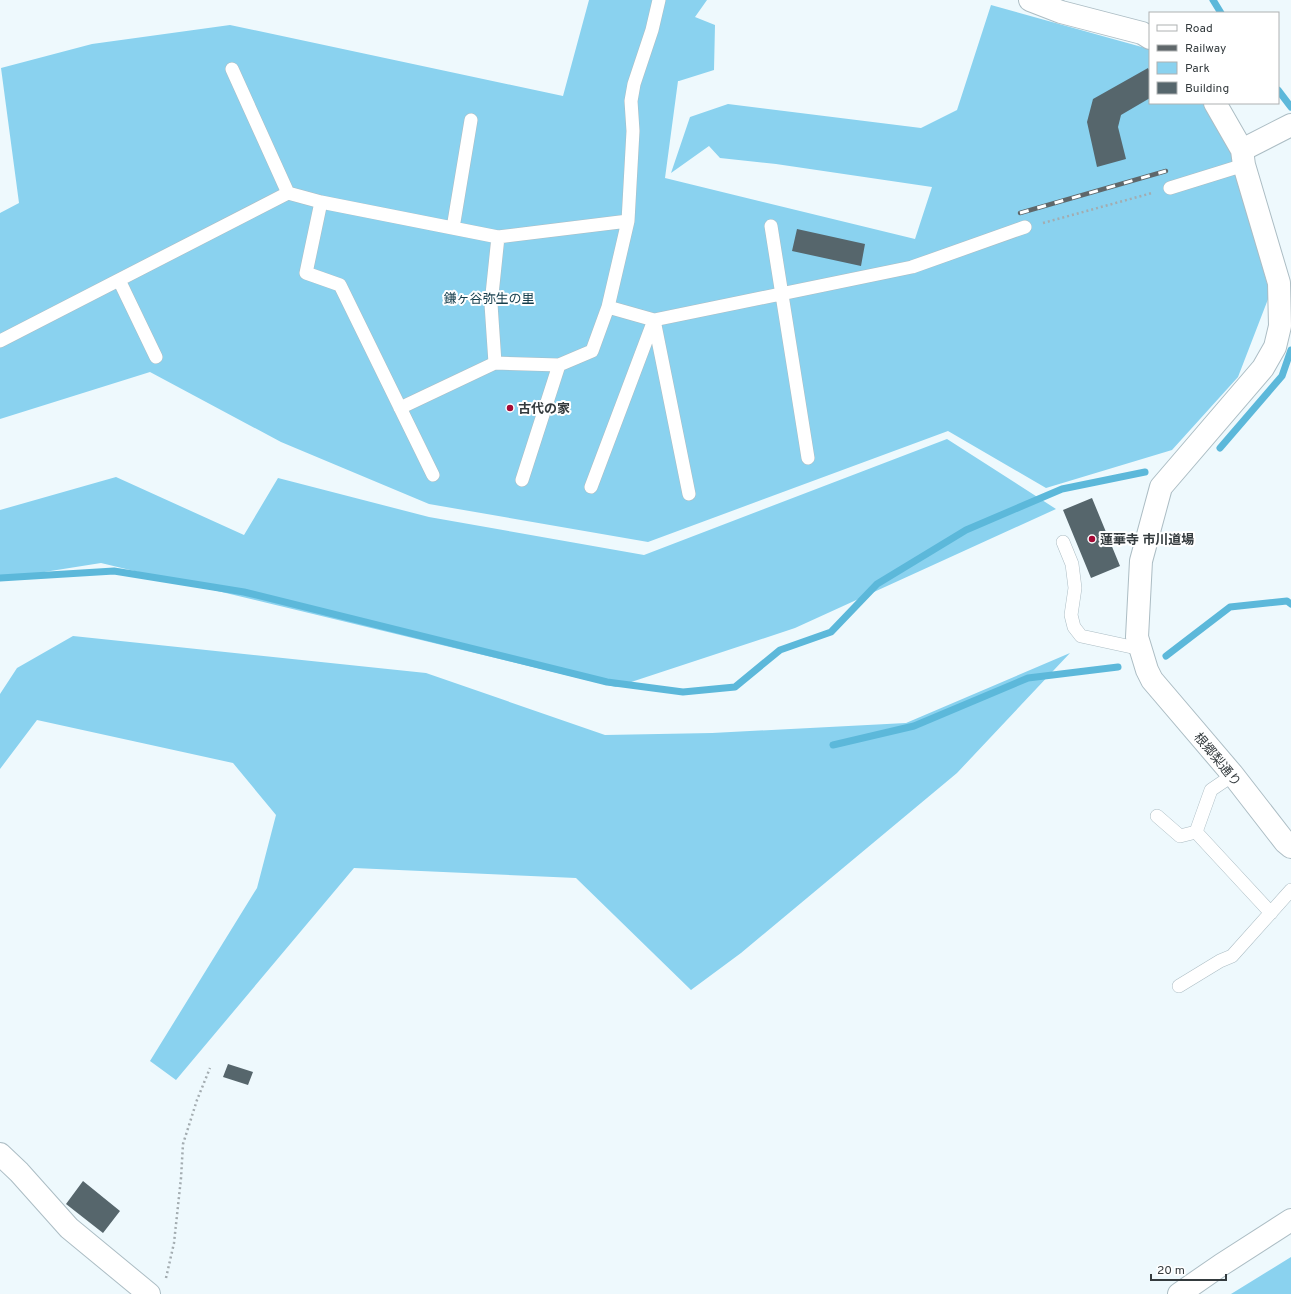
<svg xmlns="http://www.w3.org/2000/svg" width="1291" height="1294" font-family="Overpass,'Noto Sans JP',sans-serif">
	<rect width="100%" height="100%" fill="#eef9fd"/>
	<path fill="#8ad2ef" d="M 589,0 L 707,0 L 695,17 L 715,25 L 714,70 L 679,81 L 678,81 L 665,178 L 915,239 L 932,187 L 776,164 L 720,158 L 709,146 L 671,173 L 690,117 L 728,104 L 921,128 L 957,110 L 991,5 L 1149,49 L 1150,103 L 1207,103 L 1230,140 L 1240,185 L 1270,294 L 1238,377 L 1172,450 L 1046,488 L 948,431 L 648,542 L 429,504 L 281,442 L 150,372 L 0,419 L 0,213 L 19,203 L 1,68 L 92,44 L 230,25 L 563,96 Z
		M 947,439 L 1056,509 L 795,628 L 616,687 L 101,563 L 0,579 L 0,510 L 116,477 L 244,535 L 278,478 L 429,517 L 644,555 Z
		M 73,636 L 426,673 L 605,735 L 712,733 L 906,723 L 1070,653 L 957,773 L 741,953 L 691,990 L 576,878 L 354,868 L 176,1080 L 150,1061 L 257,888 L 276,815 L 233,763 L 37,720 L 0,769 L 0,694 L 17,668 Z
		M 1291,1257 L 1291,1294 L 1231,1294 Z"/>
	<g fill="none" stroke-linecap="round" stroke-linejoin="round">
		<path stroke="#5cb8da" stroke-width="7" d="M 1213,0 L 1221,13
			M 1278,90 L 1291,107
			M 1220,448 L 1282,376 L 1291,350
			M 0,578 L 114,571 L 244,592 L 607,682 L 683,692 L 735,687 L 780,650 L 831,632 L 877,584 L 966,530 L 1062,489 L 1145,472
			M 1166,656 L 1230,607 L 1287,601 L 1291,604
			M 833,745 L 914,726 L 1028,678 L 1118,667"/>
	</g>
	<path fill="#56666c" d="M 1148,68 L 1150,72 L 1150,98 L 1121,115 L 1118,127 L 1126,159 L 1097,167 L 1087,122 L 1093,99 Z
		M 797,229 L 865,244 L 861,266 L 792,251 Z
		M 1092,498 L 1120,566 L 1091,578 L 1063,510 Z
		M 228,1064 L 253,1072 L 248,1085 L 223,1077 Z
		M 83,1181 L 120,1211 L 103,1233 L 66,1204 Z"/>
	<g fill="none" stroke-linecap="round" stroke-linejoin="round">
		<defs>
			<path id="service" d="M 232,69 L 288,193 L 321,202
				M 1170,188 L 1244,165
				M 771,226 L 808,458
				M 453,228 L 471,120
				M 119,280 L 156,357
				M 608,307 L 654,320 L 912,267 L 1025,227
				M 0,341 L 288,193
				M 495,363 L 491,304 L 498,237
				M 400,408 L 495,363 L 559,365 L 592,351 L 608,307 L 628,221 L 633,131 L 631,101 L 634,84 L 652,30 L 659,0
				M 433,475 L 340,285 L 306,273 L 321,202 L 498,237 L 628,221
				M 522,480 L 559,365
				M 591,487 L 654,320 L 689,494
				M 1063,542 L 1072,564 L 1075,588 L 1071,615 L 1074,627 L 1081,636 L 1141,649
				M 1233,775 L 1211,790 L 1196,832 L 1271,913
				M 1157,816 L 1180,836 L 1196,832
				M 1179,986 L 1220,961 L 1232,956 L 1291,890"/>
			<path id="minor" d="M 1030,0 L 1061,12 L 1142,33 L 1150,38
				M 1215,103 L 1242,150 L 1244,165 L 1279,283 L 1280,326 L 1275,347 L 1263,368 L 1161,487 L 1141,561 L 1137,637 L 1147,670 L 1152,680 L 1233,775 L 1285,842 L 1291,847
				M 1242,150 L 1291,125
				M 0,1154 L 19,1172 L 69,1228 L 149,1294"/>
			<path id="tertiary" d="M 1179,1294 L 1221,1265 L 1291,1220"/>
		</defs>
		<use href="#service" stroke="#acbdc4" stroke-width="14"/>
		<use href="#minor" stroke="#acbdc4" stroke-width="24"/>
		<use href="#tertiary" stroke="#acbdc4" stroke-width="24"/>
		<path stroke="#a3acb0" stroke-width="2.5" stroke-dasharray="2 3" stroke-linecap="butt" d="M 1043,223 L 1152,193
			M 166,1278 L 174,1243 L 181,1178 L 183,1144 L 197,1100 L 210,1068"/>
		<use href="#service" stroke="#fff" stroke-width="13"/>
		<use href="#minor" stroke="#fff" stroke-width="22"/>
		<use href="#tertiary" stroke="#fff" stroke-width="22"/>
		<defs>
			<path id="rail" d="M 1020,213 L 1166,171"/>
		</defs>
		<use href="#rail" stroke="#5f676a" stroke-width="4.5"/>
		<use href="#rail" stroke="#fff" stroke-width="3" stroke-dasharray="9" stroke-linecap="butt"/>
	</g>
	<g fill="#a50a36" stroke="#fff" stroke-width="1.5">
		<circle cx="510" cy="408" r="4"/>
		<circle cx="1092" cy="539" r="4"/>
	</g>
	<g text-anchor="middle" stroke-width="4" stroke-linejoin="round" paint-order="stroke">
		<g font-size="13" fill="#143d4c" stroke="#fff">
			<text x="489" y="303">鎌ヶ谷弥生の里</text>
		</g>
		<g font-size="13" font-weight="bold" fill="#343b3e" stroke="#fff" text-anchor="start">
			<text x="518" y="413">古代の家</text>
			<text x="1100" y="544">蓮華寺 市川道場</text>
		</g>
		<g font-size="13" fill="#343b3e" stroke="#fff">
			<text transform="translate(1218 759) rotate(50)" y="5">根郷梨通り</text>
		</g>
	</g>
	<rect x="1149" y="12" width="130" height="92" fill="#ffffff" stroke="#aeb1b2"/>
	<rect x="1157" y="25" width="20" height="6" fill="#ffffff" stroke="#aeb1b2"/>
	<text x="1185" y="32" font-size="12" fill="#343b3e">Road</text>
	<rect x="1157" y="45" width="20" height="6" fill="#5f676a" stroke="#aeb1b2"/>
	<text x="1185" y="52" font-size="12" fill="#343b3e">Railway</text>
	<rect x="1157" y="62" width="20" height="12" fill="#8ad2ef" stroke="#aeb1b2"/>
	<text x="1185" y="72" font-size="12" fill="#343b3e">Park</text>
	<rect x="1157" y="82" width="20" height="12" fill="#56666c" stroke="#aeb1b2"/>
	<text x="1185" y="92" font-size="12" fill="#343b3e">Building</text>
	<path d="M1151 1274v6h75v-6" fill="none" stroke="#343b3e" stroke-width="2"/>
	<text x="1157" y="1274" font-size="12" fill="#343b3e" stroke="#ffffff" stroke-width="3" paint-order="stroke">20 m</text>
</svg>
